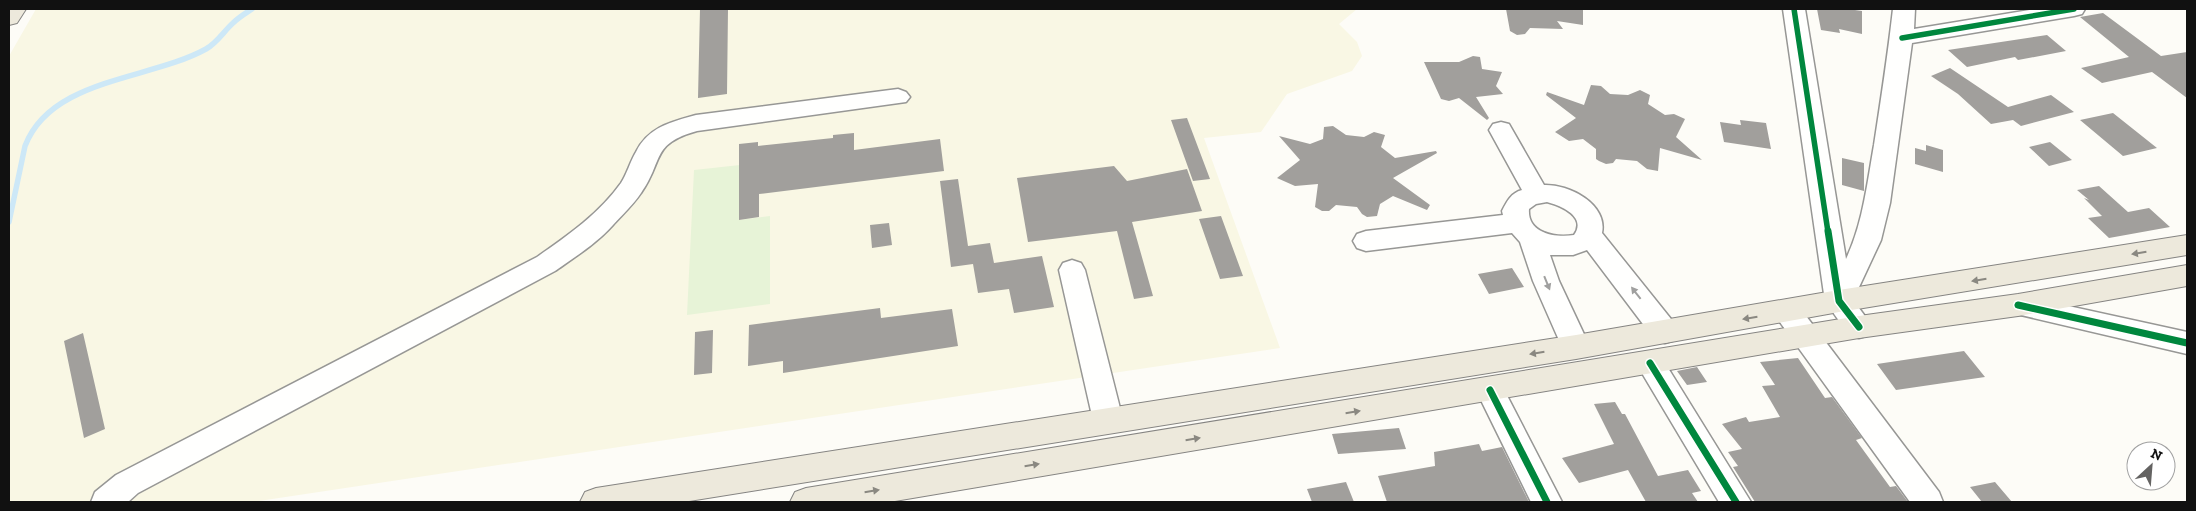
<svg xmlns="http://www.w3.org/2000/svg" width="2196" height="511" font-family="'Zilla Slab',serif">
	<rect width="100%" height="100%" fill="#fdfcf7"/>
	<path fill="#f9f7e4" d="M 36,9 L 1357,9 L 1339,24 L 1357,42 L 1362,56 L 1352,71 L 1287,94 L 1261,132 L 1204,138 L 1280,348 L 252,502 L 11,502 L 9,501 L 9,56 Z"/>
	<path fill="#e7f3d7" d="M 740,165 L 739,220 L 770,216 L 770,304 L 687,315 L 694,170 Z"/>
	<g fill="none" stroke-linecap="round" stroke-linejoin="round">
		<path stroke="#cde8f7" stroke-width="5.5" d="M 9,222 L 25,146 C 51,78 150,80 206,49 C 217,43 224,31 233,23 C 239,17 246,13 252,9"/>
	</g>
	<path fill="#a19f9c" d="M 700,9 L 728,9 L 727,94 L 698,98 Z
		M 1506,9 L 1583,9 L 1583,25 L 1557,21 L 1563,29 L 1530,28 L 1525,34 L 1517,35 L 1510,31 Z
		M 1817,9 L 1848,9 L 1862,11 L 1862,34 L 1839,29 L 1840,33 L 1821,30 Z
		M 2103,13 L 2161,56 L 2187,52 L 2187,98 L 2152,72 L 2102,83 L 2081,68 L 2129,57 L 2080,17 Z
		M 2047,35 L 2066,51 L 2018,60 L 2015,57 L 1967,67 L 1948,50 Z
		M 1473,56 L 1480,57 L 1482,69 L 1502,72 L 1496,86 L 1503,94 L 1476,97 L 1489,118 L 1487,120 L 1459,98 L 1449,101 L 1441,99 L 1424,62 L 1459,62 Z
		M 1950,68 L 2008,107 L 2051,95 L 2074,112 L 2021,126 L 2013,120 L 1991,124 L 1958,94 L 1931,76 Z
		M 1591,85 L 1601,86 L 1610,94 L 1628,95 L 1640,90 L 1650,95 L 1648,104 L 1665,115 L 1674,114 L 1685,119 L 1676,137 L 1702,160 L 1660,148 L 1658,171 L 1647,169 L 1637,161 L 1616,159 L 1613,163 L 1606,164 L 1599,161 L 1596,159 L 1596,149 L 1583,139 L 1569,141 L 1555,132 L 1576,118 L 1546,95 L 1547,92 L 1584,105 Z
		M 2113,113 L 2157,148 L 2123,156 L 2080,120 Z
		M 1187,118 L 1210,179 L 1193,181 L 1171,120 Z
		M 1740,120 L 1766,123 L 1771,149 L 1724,142 L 1720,122 L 1741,125 Z
		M 1333,126 L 1346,135 L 1364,137 L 1374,132 L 1385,135 L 1381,147 L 1395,158 L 1436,151 L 1437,153 L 1393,178 L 1430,205 L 1427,210 L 1393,196 L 1380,204 L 1377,216 L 1367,217 L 1362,214 L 1357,207 L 1336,205 L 1329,211 L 1322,211 L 1315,207 L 1318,184 L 1295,186 L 1277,178 L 1300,160 L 1279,136 L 1310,144 L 1323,139 L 1324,127 Z
		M 854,133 L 854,150 L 940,139 L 944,171 L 759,194 L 759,217 L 739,220 L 739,144 L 758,142 L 758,146 L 833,138 L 833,135 Z
		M 2050,142 L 2072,160 L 2049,166 L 2029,147 Z
		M 1926,145 L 1943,150 L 1943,172 L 1915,164 L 1915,148 L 1926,151 Z
		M 1842,158 L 1864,163 L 1864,191 L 1842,185 Z
		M 1114,166 L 1127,181 L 1187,169 L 1202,211 L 1132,222 L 1153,296 L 1134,299 L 1117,231 L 1028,242 L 1017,178 Z
		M 958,179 L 968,246 L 990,243 L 994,263 L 1042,256 L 1054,307 L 1014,313 L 1009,289 L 978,293 L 973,264 L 951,267 L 940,181 Z
		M 2099,186 L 2128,212 L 2149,208 L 2170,227 L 2109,238 L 2088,218 L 2102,216 L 2084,198 L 2089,200 L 2077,190 Z
		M 1221,216 L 1243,276 L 1220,279 L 1199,219 Z
		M 889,223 L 892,245 L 872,248 L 870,225 Z
		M 1512,268 L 1524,287 L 1489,294 L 1478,274 Z
		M 880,308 L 881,318 L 952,309 L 958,346 L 783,373 L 783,361 L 748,366 L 749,325 Z
		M 713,330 L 712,373 L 694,375 L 695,332 Z
		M 83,333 L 105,429 L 84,438 L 64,341 Z
		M 1964,351 L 1985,377 L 1896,390 L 1877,364 Z
		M 1798,358 L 1825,398 L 1832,397 L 1862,438 L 1856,440 L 1890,487 L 1896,486 L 1908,502 L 1755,502 L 1733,467 L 1738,466 L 1728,452 L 1742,449 L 1722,424 L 1746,417 L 1749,422 L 1780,417 L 1762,386 L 1775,385 L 1760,362 Z
		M 1697,367 L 1707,382 L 1687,385 L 1677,371 Z
		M 1615,402 L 1622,414 L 1625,414 L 1658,476 L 1688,470 L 1701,491 L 1692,493 L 1698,502 L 1646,502 L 1628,470 L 1579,483 L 1562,458 L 1614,444 L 1594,404 Z
		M 1399,428 L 1406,449 L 1338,454 L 1332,434 Z
		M 1479,444 L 1482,451 L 1502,447 L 1529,502 L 1387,502 L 1378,476 L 1435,466 L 1434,452 Z
		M 1346,482 L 1354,502 L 1312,502 L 1307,489 Z
		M 1995,482 L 2012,502 L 1982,502 L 1970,487 Z"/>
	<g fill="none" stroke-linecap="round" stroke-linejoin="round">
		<defs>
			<path id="minor" d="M 1783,9 L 1805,9 L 1846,259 C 1863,223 1867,184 1874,145 C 1881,99 1888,54 1893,9 L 1915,9 L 1914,29 L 2036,9 L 2085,9 L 2082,14 L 2074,16 L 1912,43 L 1890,203 L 1881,240 L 1853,300 L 1873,327 L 1869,335 L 1859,338 L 1849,335 L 1825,301 Z
				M 898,89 L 906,92 L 910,97 L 906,102 L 697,131 C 650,144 664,161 641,193 C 633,205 622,215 613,225 C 597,243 575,257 555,271 L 138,493 L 128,502 L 91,502 L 95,492 L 116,475 L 537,257 C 567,236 599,214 621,183 C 627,174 630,162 636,152 C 648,127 671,122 696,115 Z
				M 1501,122 L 1509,124 L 1544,185 C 1569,184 1608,204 1602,233 L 1675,324 L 1679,332 L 1675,340 L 1665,343 L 1655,340 L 1587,250 L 1573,255 L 1550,255 L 1559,281 L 1590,347 L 1586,355 L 1576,358 L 1566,355 L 1562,347 L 1533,281 L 1520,242 L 1512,233 L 1366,251 L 1357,248 L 1353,241 L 1357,234 L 1366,231 L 1503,215 L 1502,211 C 1507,201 1511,193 1522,190 L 1489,130 L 1493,124 ZM 1547,202 C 1562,206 1587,217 1574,235 C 1555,238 1527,233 1529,209 L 1536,204 Z
				M 1072,260 L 1081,263 L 1085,270 L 1123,420 L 1118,429 L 1108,432 L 1098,429 L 1093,420 L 1059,270 L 1063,263 Z
				M 2018,295 L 2187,332 L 2187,354 L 2008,312 L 2004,305 L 2008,298 Z
				M 1787,300 L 1797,304 L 1939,492 L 1943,502 L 1910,502 L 1777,318 L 1773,311 L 1777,304 Z
				M 1650,352 L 1660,355 L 1751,502 L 1719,502 L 1636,363 L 1640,355 Z
				M 1490,378 L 1500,382 L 1562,502 L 1531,502 L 1476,390 L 1480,382 Z"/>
			<path id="major" d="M 9,9 L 26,9 L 17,23 L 9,25 Z
				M 2187,235 L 2187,255 L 1839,312 L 1576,359 L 683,502 L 580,502 L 585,492 L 596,488 L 1576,335 L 1839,290 Z
				M 2187,265 L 2187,286 L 2018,316 L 1859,338 L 889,502 L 790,502 L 795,492 L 806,488 L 1859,316 L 2018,294 Z"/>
		</defs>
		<use href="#minor" stroke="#979795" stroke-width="3"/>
		<use href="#major" stroke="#858482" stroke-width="2"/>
		<use href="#minor" fill="#fffffe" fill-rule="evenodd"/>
		<use href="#major" fill="#ede9dc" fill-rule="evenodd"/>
		<defs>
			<path id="cycleway-far1" d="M 1794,9 L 1828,232
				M 1902,38 L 2074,9"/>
			<path id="cycleway" d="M 1828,231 L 1839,301 L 1859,327
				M 2018,305 L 2187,343
				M 1650,363 L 1736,502
				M 1490,390 L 1547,502"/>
		</defs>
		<use href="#cycleway-far1" stroke="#fff" stroke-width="8"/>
		<use href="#cycleway" stroke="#fff" stroke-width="10"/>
		<use href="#cycleway-far1" stroke="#00873e" stroke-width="5.5"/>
		<use href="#cycleway" stroke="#00873e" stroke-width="7"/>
	</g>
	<defs><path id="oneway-solid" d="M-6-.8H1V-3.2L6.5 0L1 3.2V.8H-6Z" transform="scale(1.25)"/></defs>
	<g fill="#8a8881">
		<use href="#oneway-solid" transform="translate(2139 253) rotate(171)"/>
		<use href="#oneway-solid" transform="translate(1979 280) rotate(171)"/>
		<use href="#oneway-solid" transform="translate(1750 318) rotate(171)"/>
		<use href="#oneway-solid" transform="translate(1537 353) rotate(171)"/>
		<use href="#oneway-solid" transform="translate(1353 412) rotate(-9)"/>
		<use href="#oneway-solid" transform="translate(1193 439) rotate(-9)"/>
		<use href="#oneway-solid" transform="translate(1032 465) rotate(-9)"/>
		<use href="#oneway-solid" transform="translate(872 491) rotate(-9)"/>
	</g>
	<g fill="#a0a09f">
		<use href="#oneway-solid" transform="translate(1547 283) rotate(68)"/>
		<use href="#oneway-solid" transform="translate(1636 293) rotate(-128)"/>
	</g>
	<rect width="2196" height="511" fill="none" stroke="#111111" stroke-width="20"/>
	<g transform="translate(2151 466) rotate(26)"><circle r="24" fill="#ffffff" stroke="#a0a0a0"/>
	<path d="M0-4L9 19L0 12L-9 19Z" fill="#646362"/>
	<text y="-8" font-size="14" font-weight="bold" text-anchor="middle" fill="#111111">N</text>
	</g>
</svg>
